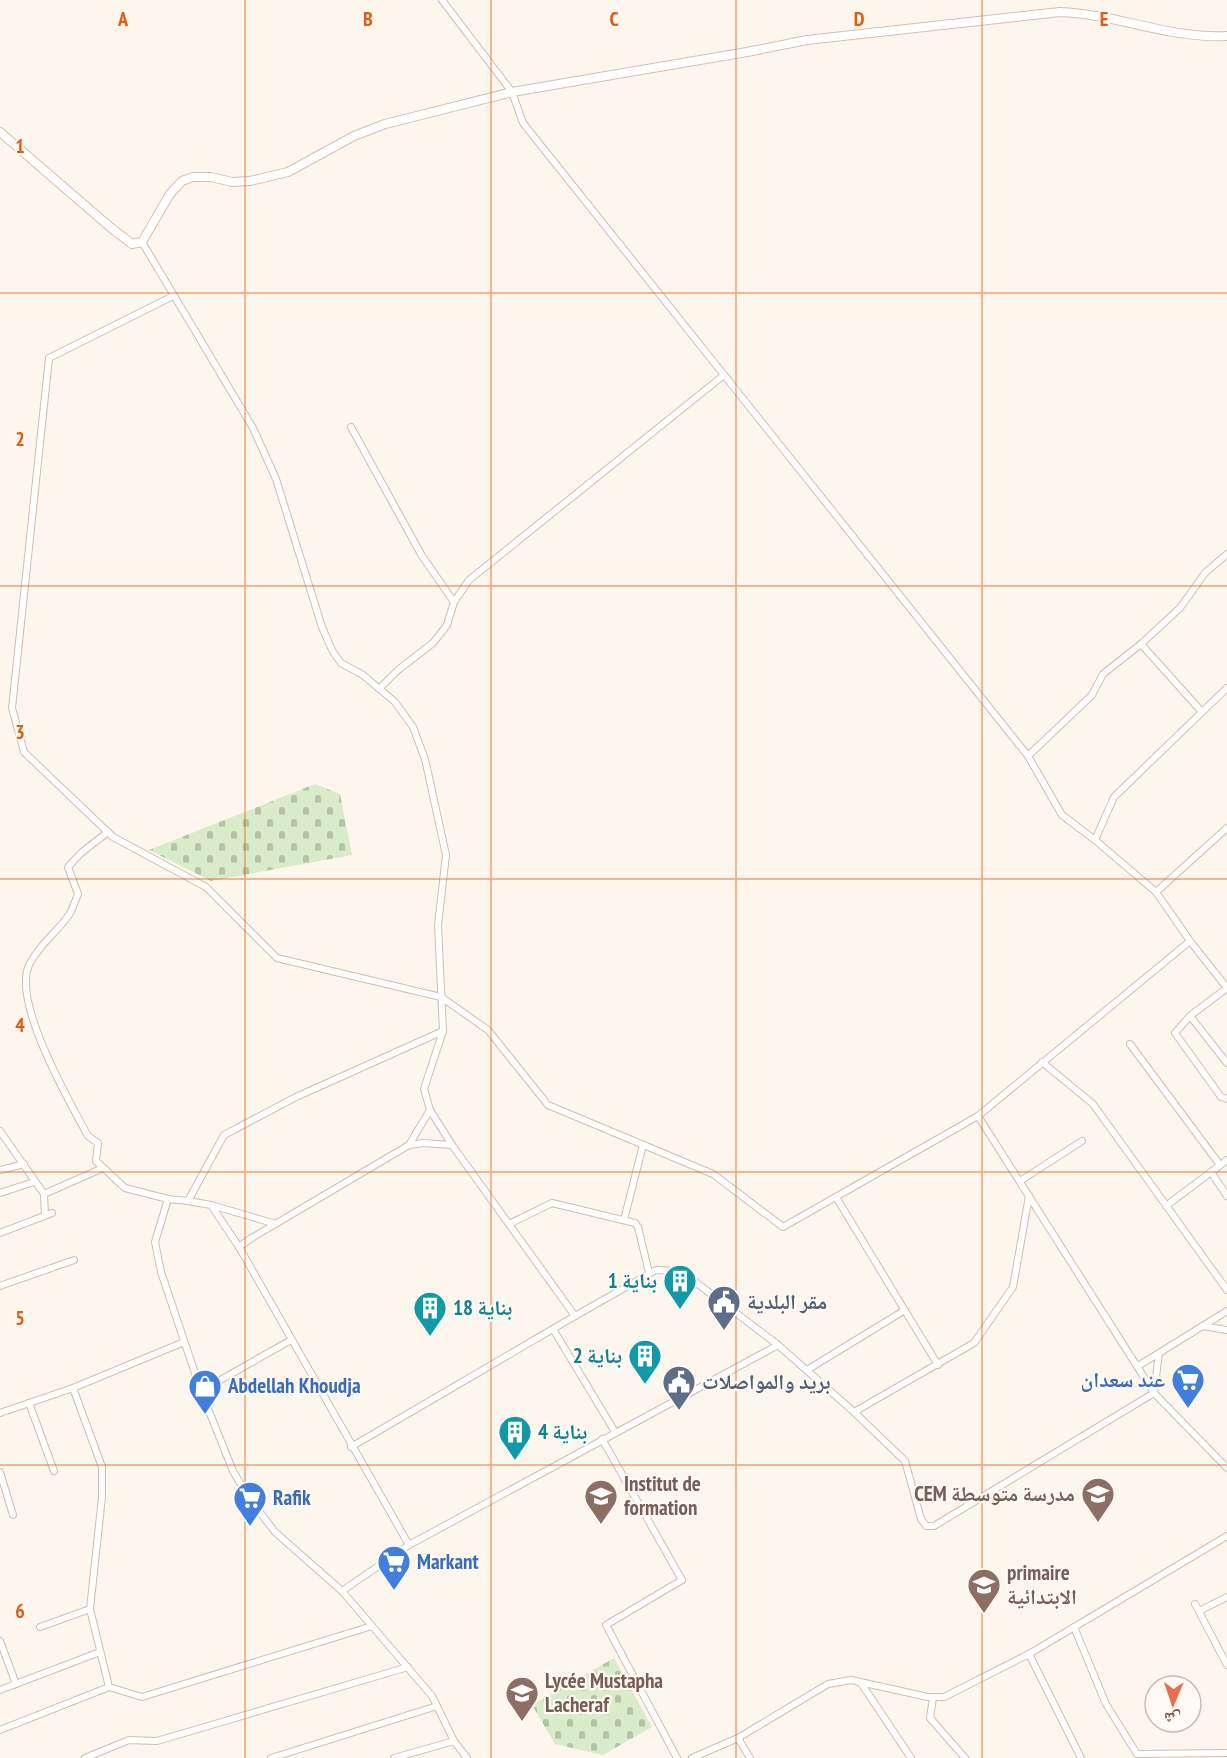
<svg xmlns="http://www.w3.org/2000/svg" width="1227" height="1758" font-family="'PT Sans Narrow','Noto Naskh Arabic',sans-serif">
  <defs>
    <pattern id="cemetery-stones" width="16" height="16" patternUnits="userSpaceOnUse" patternTransform="scale(1.5)"><rect width="16" height="16" fill="#d8ecc9"/><path d="M2 7V4a2 2 0 0 1 4 0v3zM10 15v-3a2 2 0 0 1 4 0v3z" fill="#b4c2a5"/></pattern>
  </defs>
  <rect width="100%" height="100%" fill="#fdf6ec"/>
  <!-- cemetery -->
  <g fill="url(#cemetery-stones)">
    <path d="M315,784L340,794L352,855L211,881L149,850Z"/>
    <path d="M614,1658L652,1727L603,1755L555,1744L532,1705Z"/>
  </g>
  <g fill="none" stroke-linecap="round" stroke-linejoin="round">
    <defs>
      <g id="street">
        <path d="M442,0L512,92L523,123L1028,756L1062,815L1095,840"/>
        <path d="M142,242L253,428L276,479L322,627L333,652L341,663L363,675L395,702L413,727L425,759L446,855L438,925L443,1031L424,1089L430,1110L452,1145"/>
        <path d="M173,296L49,358L12,708L24,752L113,837L206,887L277,958L441,997L488,1030L548,1105L713,1174L783,1227L978,1116L1190,941L1227,988"/>
        <path d="M351,427L422,556L454,602"/>
        <path d="M1141,644L1202,712"/>
        <path d="M379,689L398,670L433,643L447,625L454,602L469,580L724,375"/>
        <path d="M1028,756L1092,695L1103,674L1141,644L1180,608L1205,573L1227,554"/>
        <path d="M108,832L81,853L68,867L78,894C75,901 73,909 69,915C56,933 39,945 29,965C12,1002 69,1101 88,1136L98,1143L96,1161L125,1188L168,1199"/>
        <path d="M1156,892L1095,840L1114,797L1227,688"/>
        <path d="M1190,941L1156,892L1227,828"/>
        <path d="M1227,988L1190,1016L1175,1033L1221,1097L1227,1099"/>
        <path d="M1190,1016L1227,1063"/>
        <path d="M443,1031L296,1097L224,1135L188,1201L168,1199L155,1242L161,1272L201,1391L233,1471L248,1497L275,1532L342,1591L432,1696L454,1741L467,1758"/>
        <path d="M1130,1044L1220,1165"/>
        <path d="M1042,1062L1093,1104L1227,1290"/>
        <path d="M978,1116L1154,1393L1227,1468"/>
        <path d="M0,1131L44,1194L103,1168"/>
        <path d="M409,1145L430,1110"/>
        <path d="M0,1170L24,1164"/>
        <path d="M1211,1172L1227,1196"/>
        <path d="M1020,1181L1082,1141"/>
        <path d="M0,1193L34,1182"/>
        <path d="M44,1194L45,1216"/>
        <path d="M836,1197L938,1365"/>
        <path d="M188,1201L211,1205L239,1247L250,1239L409,1145L423,1143L452,1145L575,1316L656,1270L676,1271L690,1278L778,1345L854,1412L905,1461L921,1519L926,1526H934L1154,1393L1159,1353"/>
        <path d="M211,1205L276,1224"/>
        <path d="M1166,1206L1227,1160"/>
        <path d="M624,1220L643,1145"/>
        <path d="M509,1224L552,1203L635,1223L638,1227L649,1273"/>
        <path d="M0,1233L52,1213"/>
        <path d="M239,1247L409,1545"/>
        <path d="M0,1286L74,1260"/>
        <path d="M1202,1326L1227,1330"/>
        <path d="M553,1329L615,1432"/>
        <path d="M1138,1366L1227,1311"/>
        <path d="M807,1370L905,1310"/>
        <path d="M73,1388L102,1467V1497L90,1609L109,1687"/>
        <path d="M201,1391L291,1340"/>
        <path d="M29,1403L54,1471"/>
        <path d="M854,1412L974,1343L1013,1287L1029,1196"/>
        <path d="M0,1413L73,1388L184,1342"/>
        <path d="M602,1439L682,1580L606,1625L677,1758"/>
        <path d="M351,1447L575,1316"/>
        <path d="M0,1472L13,1515"/>
        <path d="M342,1591L409,1545L778,1345"/>
        <path d="M1195,1604L1227,1665"/>
        <path d="M1199,1611L1227,1597"/>
        <path d="M40,1627L90,1609"/>
        <path d="M1074,1627L1106,1704L1137,1754L1227,1753"/>
        <path d="M0,1641L16,1684"/>
        <path d="M1029,1654L1081,1758"/>
        <path d="M861,1683L911,1758"/>
        <path d="M0,1690L100,1652"/>
        <path d="M933,1698L930,1718L965,1758"/>
        <path d="M0,1730L109,1687L142,1697L372,1626"/>
        <path d="M738,1738L750,1758"/>
        <path d="M85,1758L129,1740L157,1741L408,1667"/>
        <path d="M271,1758L437,1706"/>
        <path d="M394,1758L454,1741"/>
        <path d="M692,1758L738,1738L828,1684L851,1680L928,1697H944L1029,1654L1227,1536"/>
      </g>
      <path id="secondary" d="M0,132L110,227L132,244L142,242L170,194L182,181L193,177H211L232,182L250,181L288,172L354,136L385,124L512,92L747,52L807,40L1060,12C1116,14 1170,39 1227,36"/>
    </defs>
    <!-- street casing -->
    <use href="#street" stroke="#d1beb0" stroke-width="8"/>
    <!-- secondary casing -->
    <use href="#secondary" stroke="#d6c0b0" stroke-width="10"/>
    <!-- street -->
    <use href="#street" stroke="#fff" stroke-width="6"/>
    <!-- secondary -->
    <use href="#secondary" stroke="#fff" stroke-width="8"/>
  </g>
  <!-- grid -->
  <path fill="none" stroke="#e8590c" stroke-width="1.5" stroke-opacity="0.55" d="M245,0V1758M491,0V1758M736,0V1758M982,0V1758M0,293H1227M0,586H1227M0,879H1227M0,1172H1227M0,1465H1227"/>
  <!-- icons -->
  <defs>
    <symbol id="building-pin" viewBox="-11 -11 22 30"><path d="M0 17L-7.5 6A9.5 9.5 0 1 1 7.5 6Z" fill="#0f9aa8" stroke="#fffaf3"/><path d="M-4-6H4V6H1V3H-1V6H-4ZM-2.5-4.3h1.7v1.8h-1.7ZM.8-4.3h1.7v1.8H.8ZM-2.5-1h1.7V.8h-1.7ZM.8-1h1.7V.8H.8Z" fill="#fff"/></symbol>
    <symbol id="civic-pin" viewBox="-11 -11 22 30"><path d="M0 17L-7.5 6A9.5 9.5 0 1 1 7.5 6Z" fill="#5c6f8a" stroke="#fffaf3"/><path d="M-.6-6.5H3V-4.5H.6V-3L4-1V1h2V6H-6V1h2V-1L-.6-3ZM-1.2 2.5V6h2.4V2.5Z" fill="#fff"/></symbol>
    <symbol id="supermarket-pin" viewBox="-11 -11 22 30"><path d="M0 17L-7.5 6A9.5 9.5 0 1 1 7.5 6Z" fill="#3f7fe0" stroke="#fffaf3"/><path d="M-6-5.5h2.5l.6 2H6L4.5 2H-2.5L-4.4-4H-6ZM-1.5 3.2a1.3 1.3 0 1 0 .1 0ZM3 3.2a1.3 1.3 0 1 0 .1 0Z" fill="#fff"/></symbol>
    <symbol id="shop-pin" viewBox="-11 -11 22 30"><path d="M0 17L-7.5 6A9.5 9.5 0 1 1 7.5 6Z" fill="#3f7fe0" stroke="#fffaf3"/><path d="M-5-2.5h2.3a2.7 3.5 0 0 1 5.4 0H5L5.5 6h-11ZM-1.5-2.5h3a1.5 2.3 0 0 0-3 0Z" fill="#fff"/></symbol>
    <symbol id="school-pin" viewBox="-11 -11 22 30"><path d="M0 17L-7.5 6A9.5 9.5 0 1 1 7.5 6Z" fill="#8d6e63" stroke="#fffaf3"/><path d="M0-5L7-2L0 1L-7-2ZM-4 1L0 2.5L4 1V4Q0 6-4 4Z" fill="#fff"/></symbol>
    <symbol id="university-pin" viewBox="-11 -11 22 30"><path d="M0 17L-7.5 6A9.5 9.5 0 1 1 7.5 6Z" fill="#8d6e63" stroke="#fffaf3"/><path d="M0-5L7-2L0 1L-7-2ZM-4 1L0 2.5L4 1V4Q0 6-4 4Z" fill="#fff"/></symbol>
  </defs>
  <g fill-rule="evenodd">
    <use href="#building-pin" x="661" y="1262" width="38" height="52"/>
    <use href="#civic-pin" x="705" y="1283" width="38" height="52"/>
    <use href="#building-pin" x="411" y="1289" width="38" height="52"/>
    <use href="#building-pin" x="626" y="1337" width="38" height="52"/>
    <use href="#supermarket-pin" x="1169" y="1361" width="38" height="52"/>
    <use href="#civic-pin" x="660" y="1363" width="38" height="52"/>
    <use href="#shop-pin" x="186" y="1367" width="38" height="52"/>
    <use href="#building-pin" x="496" y="1413" width="38" height="52"/>
    <use href="#school-pin" x="1079" y="1475" width="38" height="52"/>
    <use href="#university-pin" x="582" y="1477" width="38" height="52"/>
    <use href="#supermarket-pin" x="231" y="1479" width="38" height="52"/>
    <use href="#supermarket-pin" x="375" y="1543" width="38" height="52"/>
    <use href="#school-pin" x="965" y="1566" width="38" height="52"/>
    <use href="#school-pin" x="503" y="1674" width="38" height="52"/>
  </g>
  <g text-anchor="middle" stroke-width="4.5" stroke-linejoin="round" paint-order="stroke">
    <!-- culture labels -->
    <g font-size="21" font-weight="bold" fill="#0d838f" stroke="#fffaf3" text-anchor="end">
      <text x="657" y="1288">بناية 1</text>
      <text x="453" y="1315" text-anchor="start">بناية 18</text>
      <text x="622" y="1363">بناية 2</text>
      <text x="538" y="1439" text-anchor="start">بناية 4</text>
    </g>
    <!-- service labels -->
    <g font-size="21" font-weight="bold" fill="#4e5e75" stroke="#fffaf3" text-anchor="start">
      <text x="747" y="1309">مقر البلدية</text>
      <text x="702" y="1389">بريد والمواصلات</text>
    </g>
    <!-- shop labels -->
    <g font-size="21" font-weight="bold" fill="#366cbe" stroke="#fffaf3" text-anchor="start">
      <text x="1165" y="1387" text-anchor="end">عند سعدان</text>
      <text x="228" y="1393">Abdellah Khoudja</text>
      <text x="273" y="1505">Rafik</text>
      <text x="417" y="1569">Markant</text>
    </g>
    <!-- education labels -->
    <g font-size="21" font-weight="bold" fill="#785e54" stroke="#fffaf3" text-anchor="start">
      <text x="624" y="1491">Institut de<tspan x="624" dy="24">formation</tspan></text>
      <text x="1075" y="1501" text-anchor="end">CEM مدرسة متوسطة</text>
      <text x="1007" y="1580">primaire<tspan x="1007" dy="24">الابتدائية</tspan></text>
      <text x="545" y="1688">Lycée Mustapha<tspan x="545" dy="24">Lacheraf</tspan></text>
    </g>
  </g>
  <g font-size="20" text-anchor="middle" font-weight="bold" fill="#e8590c" stroke="#fffaf3" stroke-width="4.5" stroke-linejoin="round" paint-order="stroke">
    <text x="123" y="26">A</text>
    <text x="368" y="26">B</text>
    <text x="614" y="26">C</text>
    <text x="859" y="26">D</text>
    <text x="1104" y="26">E</text>
    <text x="20" y="153">1</text>
    <text x="20" y="446">2</text>
    <text x="20" y="739">3</text>
    <text x="20" y="1032">4</text>
    <text x="20" y="1325">5</text>
    <text x="20" y="1618">6</text>
  </g>
  <!-- north arrow -->
  <g transform="translate(1173 1704) rotate(182)"><circle r="28" fill="#fffaf3" stroke="#cabbb1" stroke-width="1.5"/>
  <path d="M0-4.5L10 22L0 15L-10 22Z" fill="#e76f51"/>
  <text y="-9" font-size="16" font-weight="bold" text-anchor="middle" fill="#7a5c4d">ش</text>
  </g>
</svg>
